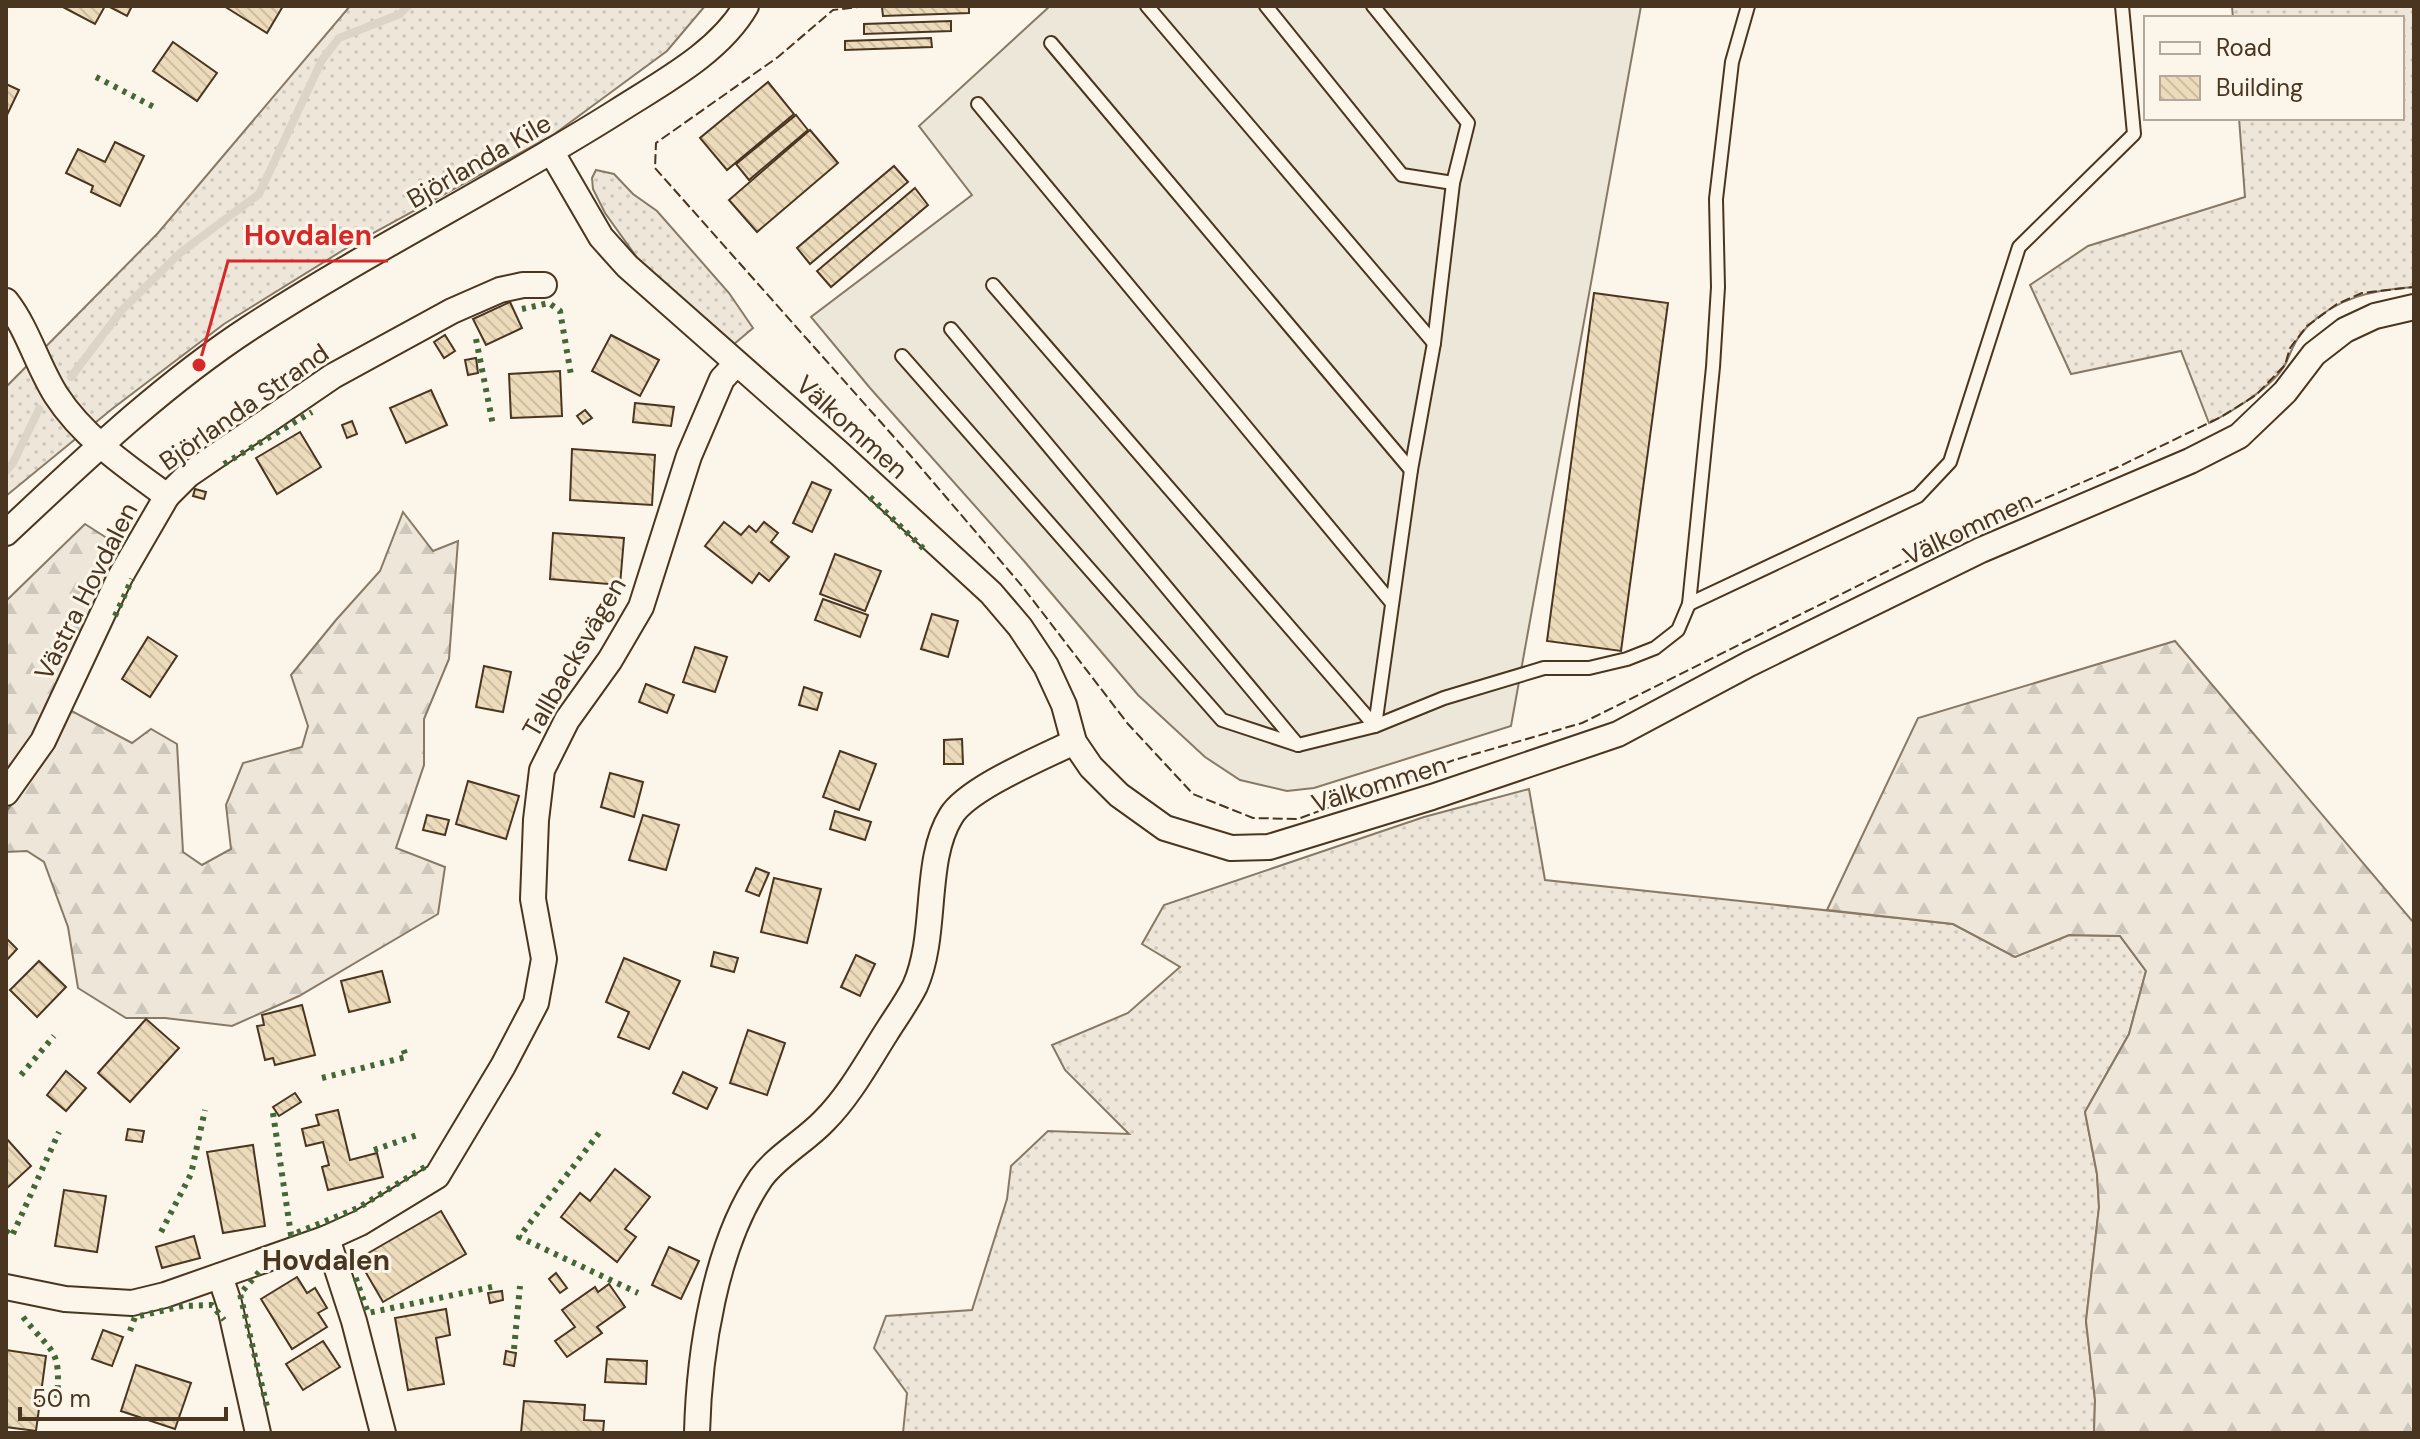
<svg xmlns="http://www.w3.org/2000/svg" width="2420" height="1439" font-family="'DM Sans',sans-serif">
  <defs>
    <pattern id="grass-dots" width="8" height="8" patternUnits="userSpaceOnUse" patternTransform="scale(2)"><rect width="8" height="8" fill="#ede6d9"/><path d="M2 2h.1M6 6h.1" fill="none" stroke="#cdc6ba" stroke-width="1.8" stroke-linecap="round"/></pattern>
    <pattern id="forest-firs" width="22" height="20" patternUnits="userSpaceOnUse" patternTransform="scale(2)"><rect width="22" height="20" fill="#ede6d9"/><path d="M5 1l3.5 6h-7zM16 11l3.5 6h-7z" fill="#cdc6ba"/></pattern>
    <pattern id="building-back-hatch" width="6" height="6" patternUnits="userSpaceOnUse" patternTransform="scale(2)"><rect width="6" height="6" fill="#ecdcbc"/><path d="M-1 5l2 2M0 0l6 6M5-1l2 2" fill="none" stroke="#ccbda1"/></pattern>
  </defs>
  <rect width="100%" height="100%" fill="#fbf6e9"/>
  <!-- grass -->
  <g fill="url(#grass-dots)" stroke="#887966" stroke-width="2">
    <path d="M350,6H705L667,51L553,135L353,244L224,324L112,409L6,496V387L158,233Z"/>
    <path d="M2232,6H2414V287C2374,290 2337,297 2307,327C2296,338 2292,349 2286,363C2274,386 2232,412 2209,423L2181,351L2071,374L2030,285L2088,246L2245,197L2239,118H2402V18H2233Z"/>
    <path d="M596,170L614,174L633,194L657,211L729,293L753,328L733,345L638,259L605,213L593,189L592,178Z"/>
    <path d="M1529,789L1545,880L1953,924L2015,957L2069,935L2120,936L2146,971L2129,1034L2085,1112L2097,1174L2099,1207L2086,1321L2095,1400L2094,1433H903L907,1393L874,1348L886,1316L972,1310L1007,1199L1011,1166L1048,1131L1129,1134L1065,1070L1052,1045L1128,1013L1180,967L1142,944L1164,905L1424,817Z"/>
  </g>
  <!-- forest -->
  <g fill="url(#forest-firs)" stroke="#887966" stroke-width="2">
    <path d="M403,512L433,551L458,541L449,659L424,719V765L396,848L445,867L438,914L299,996L232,1026L165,1018H126L78,988L68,927L44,862L27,851L6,852V812L38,768L70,710L132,743L151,729L177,744L183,852L202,865L231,849L226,805L243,763L302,747L308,726L291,675L336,620L380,571Z"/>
    <path d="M85,524L124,549L45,722L6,779V601Z"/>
    <path d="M2175,641L2414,923V1433H2094L2095,1400L2086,1321L2099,1207L2097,1174L2085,1112L2129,1034L2146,971L2120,936L2069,935L2015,957L1953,924L1827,910L1918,718Z"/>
  </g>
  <!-- parking -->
  <path fill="#ede7d9" stroke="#887966" stroke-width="2" d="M1050,6H1641L1511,726L1314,788L1287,791L1240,780L1205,757L1138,695L1024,561L870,388L811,317L972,195L919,126Z"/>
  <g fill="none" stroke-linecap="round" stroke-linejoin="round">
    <!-- stream -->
    <g stroke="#dcd4c6" stroke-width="8">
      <path d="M71,377L121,311L180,253L259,194L322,60L339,38L400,14L408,6"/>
      <path d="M6,471L13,463L39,409"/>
    </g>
  </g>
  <!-- building -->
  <g fill="url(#building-back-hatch)" stroke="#4a3520" stroke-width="2">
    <path d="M61,6H105L95,24Z"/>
    <path d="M108,6H132L127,16Z"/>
    <path d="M224,6H283L267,33Z"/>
    <path d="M969,6V13L883,16L882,7Z"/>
    <path d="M951,21V31L864,34V24Z"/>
    <path d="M931,38L932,47L845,50V41Z"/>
    <path d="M173,42L217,73L197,101L153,71Z"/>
    <path d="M768,82L794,114L727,170L700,138Z"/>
    <path d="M6,84L19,90L6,117Z"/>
    <path d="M796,115L808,130L749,180L736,164Z"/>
    <path d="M810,130L838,163L757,232L729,200Z"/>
    <path d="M115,142L144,156L120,206L91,192L93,186L66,173L78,149L105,162Z"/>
    <path d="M894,166L908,182L810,264L797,248Z"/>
    <path d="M915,188L928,205L831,287L817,271Z"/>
    <path d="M1594,293L1668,303L1621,651L1547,641Z"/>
    <path d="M510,302L522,328L486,345L473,319Z"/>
    <path d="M445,335L455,351L444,358L434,342Z"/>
    <path d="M611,335L659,360L640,396L592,371Z"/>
    <path d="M476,358L478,373L468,375L465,360Z"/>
    <path d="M560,371L562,416L511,418L509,374Z"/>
    <path d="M431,390L447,425L406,443L390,408Z"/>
    <path d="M635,403L674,407L671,426L633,422Z"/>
    <path d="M585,410L592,418L583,424L577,416Z"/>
    <path d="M352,421L357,434L347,438L342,425Z"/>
    <path d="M300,432L321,467L277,494L256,458Z"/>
    <path d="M572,449L655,455L652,505L570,500Z"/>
    <path d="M812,482L831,490L812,532L793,523Z"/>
    <path d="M195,489L206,492L204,499L193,496Z"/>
    <path d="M724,522L741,535L749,526L756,532L764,522L778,533L771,542L789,557L769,581L759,573L752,583L705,546Z"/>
    <path d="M553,533L624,538L620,585L550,579Z"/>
    <path d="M835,554L881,571L865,611L820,594Z"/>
    <path d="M823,599L868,615L860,637L815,620Z"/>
    <path d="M932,614L958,621L948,657L921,649Z"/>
    <path d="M148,637L177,656L150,697L122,679Z"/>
    <path d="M695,647L727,657L715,692L683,682Z"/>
    <path d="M484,666L511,672L503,712L476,707Z"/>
    <path d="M646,684L674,695L667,713L639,702Z"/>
    <path d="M804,687L822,693L817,710L799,705Z"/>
    <path d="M962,739L963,764H944V740Z"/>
    <path d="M840,751L876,764L859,810L823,797Z"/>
    <path d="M610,773L643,782L634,817L601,807Z"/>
    <path d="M468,781L519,796L506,839L456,824Z"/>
    <path d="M835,811L871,822L865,840L830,829Z"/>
    <path d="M427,815L449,820L445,835L423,830Z"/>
    <path d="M643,815L679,825L666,870L629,860Z"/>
    <path d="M756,868L769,873L759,896L746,891Z"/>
    <path d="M774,878L821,889L807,943L761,932Z"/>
    <path d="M7,939L17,949L6,961V940Z"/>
    <path d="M714,952L738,958L734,972L711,966Z"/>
    <path d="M856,955L875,964L860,996L841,987Z"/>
    <path d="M624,958L680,981L649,1049L618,1037L629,1012L606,1002Z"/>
    <path d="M39,961L66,987L37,1017L10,990Z"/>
    <path d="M382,971L390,1002L349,1012L341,981Z"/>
    <path d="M302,1005L315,1055L275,1065L273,1058L265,1060L257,1026L264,1025L262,1015Z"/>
    <path d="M146,1019L179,1048L130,1102L98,1073Z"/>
    <path d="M748,1030L785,1043L767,1095L730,1083Z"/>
    <path d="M66,1071L86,1088L66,1111L47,1095Z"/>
    <path d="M683,1072L717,1088L707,1109L673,1093Z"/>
    <path d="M295,1093L301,1102L279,1116L273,1107Z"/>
    <path d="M338,1110L350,1160L377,1153L383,1177L328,1190L322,1167L329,1165L323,1142L306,1146L302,1129L319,1125L316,1115Z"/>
    <path d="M128,1129L144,1131L142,1142L126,1140Z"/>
    <path d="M6,1138L31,1166L6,1189Z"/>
    <path d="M253,1145L265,1226L223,1233L207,1152Z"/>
    <path d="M615,1169L650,1197L625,1229L636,1237L617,1262L561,1217L580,1193L590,1201Z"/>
    <path d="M64,1190L106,1196L97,1252L55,1246Z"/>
    <path d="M441,1211L466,1254L383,1302L358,1259Z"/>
    <path d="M194,1236L200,1258L162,1268L156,1247Z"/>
    <path d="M669,1247L699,1261L681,1299L652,1285Z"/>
    <path d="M556,1273L567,1288L560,1293L549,1279Z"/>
    <path d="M297,1277L307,1293L315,1288L327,1308L318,1313L327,1327L292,1349L261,1299Z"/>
    <path d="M609,1284L625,1307L597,1327L602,1333L567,1357L555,1341L575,1327L562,1310L595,1287L598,1292Z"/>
    <path d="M502,1291L503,1300L490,1303L488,1293Z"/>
    <path d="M446,1309L450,1335L436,1338L444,1384L408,1390L395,1318Z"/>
    <path d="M103,1330L123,1337L112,1366L92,1359Z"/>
    <path d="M323,1341L340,1367L303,1390L286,1364Z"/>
    <path d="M6,1350L46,1356L36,1431L6,1427Z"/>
    <path d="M506,1351L516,1353L514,1366L504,1364Z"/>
    <path d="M607,1359L647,1361L646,1384L605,1382Z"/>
    <path d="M136,1365L191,1383L175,1429L121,1411Z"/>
    <path d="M524,1401L585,1405L584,1420L604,1421L603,1433H521Z"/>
  </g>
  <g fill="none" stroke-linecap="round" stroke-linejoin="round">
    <defs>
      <g id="service">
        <path d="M1147,6L1434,343"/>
        <path d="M1266,6L1402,175L1453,183"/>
        <path d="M1748,6L1732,62L1716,199L1718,287L1713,367L1689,604L1918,496L1950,462L2019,247L2134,134L2122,6"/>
        <path d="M1051,43L1411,470"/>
        <path d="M978,104L1391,602"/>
        <path d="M993,285L1375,726L1444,698L1544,668H1589L1627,659L1655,648L1678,630L1689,604"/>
        <path d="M951,329L1298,745L1375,726L1411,470L1434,343L1453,183L1468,123L1373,6"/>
        <path d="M902,356L1222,720L1298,745"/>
      </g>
      <g id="minor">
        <path d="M551,151L601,237L627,266L840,454L991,593L1020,627L1046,666L1064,705L1074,742L1091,767L1119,795L1165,828L1231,848L1269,847L1432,797L1618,734L1749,664L1981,550L2190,461L2239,436L2285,392L2314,354L2345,330L2375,316L2414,307"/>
        <path d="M6,301C28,329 37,365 56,395C83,437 127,467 167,496L188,475L333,376L452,311L500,290L523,285H544"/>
        <path d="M6,533C84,460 162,385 251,327C370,250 497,187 616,112C661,83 719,53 746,6"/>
        <path d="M6,793L43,741L120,577L167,496"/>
        <path d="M327,1238L354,1321L383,1433"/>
        <path d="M220,1276L229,1303L258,1433"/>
        <path d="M6,1287L65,1299L132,1303L165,1295L327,1238L360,1223L437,1176L503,1066L536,1003L544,959L533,899L536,820L542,770L567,720L610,660L641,607L689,456L722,379L736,364"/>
        <path d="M697,1433C699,1353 715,1245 761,1178C777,1156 805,1141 824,1121C849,1096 867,1063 886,1033C896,1017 907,1002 915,986C938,935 923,861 951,816C968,788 1044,757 1074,742"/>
      </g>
    </defs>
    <!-- service casing -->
    <use href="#service" stroke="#4a3520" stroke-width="16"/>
    <!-- minor casing -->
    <use href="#minor" stroke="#4a3520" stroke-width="28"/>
    <!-- service -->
    <use href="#service" stroke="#fbf6e9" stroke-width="12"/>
    <!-- minor -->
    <use href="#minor" stroke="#fbf6e9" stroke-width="24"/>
    <!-- hedge -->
    <g stroke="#436837" stroke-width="6" stroke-dasharray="4 6" stroke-linecap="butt">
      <path d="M96,77L154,107"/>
      <path d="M522,309L549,303L560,311L571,375"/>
      <path d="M476,339L493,425"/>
      <path d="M224,464L312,412"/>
      <path d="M870,497L926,551"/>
      <path d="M115,616L132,579"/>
      <path d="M21,1075L54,1036"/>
      <path d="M322,1078L406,1057L402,1045"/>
      <path d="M273,1113L291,1235L358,1208L428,1165"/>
      <path d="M599,1133L519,1237L638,1293"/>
      <path d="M374,1150L420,1134"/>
      <path d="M6,1231L12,1236L59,1132"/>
      <path d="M161,1232L191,1174L205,1110"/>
      <path d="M349,1259L368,1313L496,1286"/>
      <path d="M259,1272L240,1294L268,1411"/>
      <path d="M23,1317C53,1355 61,1347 57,1398"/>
      <path d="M130,1331L135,1317L183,1306L212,1305L224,1320"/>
      <path d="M514,1349L520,1286"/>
    </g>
    <!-- fence -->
    <path stroke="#4a3520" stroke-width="2" stroke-dasharray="10 4" stroke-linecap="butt" d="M866,6L833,10L778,57L656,143L655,168L910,455L1022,586L1128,724L1193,794L1253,818L1298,819L1454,760L1582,723L1960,535L2118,467L2221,417L2256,395L2285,365L2290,348L2307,326L2337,304L2362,293L2414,287"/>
  </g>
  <g text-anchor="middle" stroke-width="6" stroke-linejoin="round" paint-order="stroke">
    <!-- street labels -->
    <g font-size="26" fill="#4a3520" stroke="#fbf6e9">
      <text transform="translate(479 161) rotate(-30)" y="9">Björlanda Kile</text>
      <text transform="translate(244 407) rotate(-35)" y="9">Björlanda Strand</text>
      <text transform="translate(852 427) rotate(42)" y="9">Välkommen</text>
      <text transform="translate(1968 528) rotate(-25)" y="9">Välkommen</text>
      <text transform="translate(86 591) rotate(-63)" y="9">Västra Hovdalen</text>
      <text transform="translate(574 657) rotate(-60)" y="9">Tallbacksvägen</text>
      <text transform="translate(1379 784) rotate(-17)" y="9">Välkommen</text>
    </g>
    <!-- neighbourhood labels -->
    <g font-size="28" font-weight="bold" fill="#4a3520" stroke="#fbf6e9">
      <text x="326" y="1270">Hovdalen</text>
    </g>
  </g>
  <!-- callouts -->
  <path fill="none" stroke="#d62828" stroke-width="3" d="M199 365L228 261H388"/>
  <circle fill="#d62828" stroke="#fbf6e9" stroke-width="3" cx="199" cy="365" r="8"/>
  <g font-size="28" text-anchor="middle" font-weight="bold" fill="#d62828" stroke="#fbf6e9" stroke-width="6" stroke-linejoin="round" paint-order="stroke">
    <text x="308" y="245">Hovdalen</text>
  </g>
  <!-- border -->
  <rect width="2420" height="1439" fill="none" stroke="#4a3520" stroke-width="16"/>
  <!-- legend -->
  <rect x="2144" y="16" width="260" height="104" fill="#fbf6e9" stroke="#b4a999" stroke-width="2"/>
  <rect x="2160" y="42" width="40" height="12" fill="#fbf6e9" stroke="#b4a999" stroke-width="2"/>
  <text x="2216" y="56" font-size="24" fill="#4a3520">Road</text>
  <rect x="2160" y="76" width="40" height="24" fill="url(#building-back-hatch)" stroke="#b4a999" stroke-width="2"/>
  <text x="2216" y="96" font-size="24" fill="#4a3520">Building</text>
  <!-- scale -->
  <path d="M20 1407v12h206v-12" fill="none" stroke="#4a3520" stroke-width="4"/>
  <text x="32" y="1407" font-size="24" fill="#4a3520" stroke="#fbf6e9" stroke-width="6" paint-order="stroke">50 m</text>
</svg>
